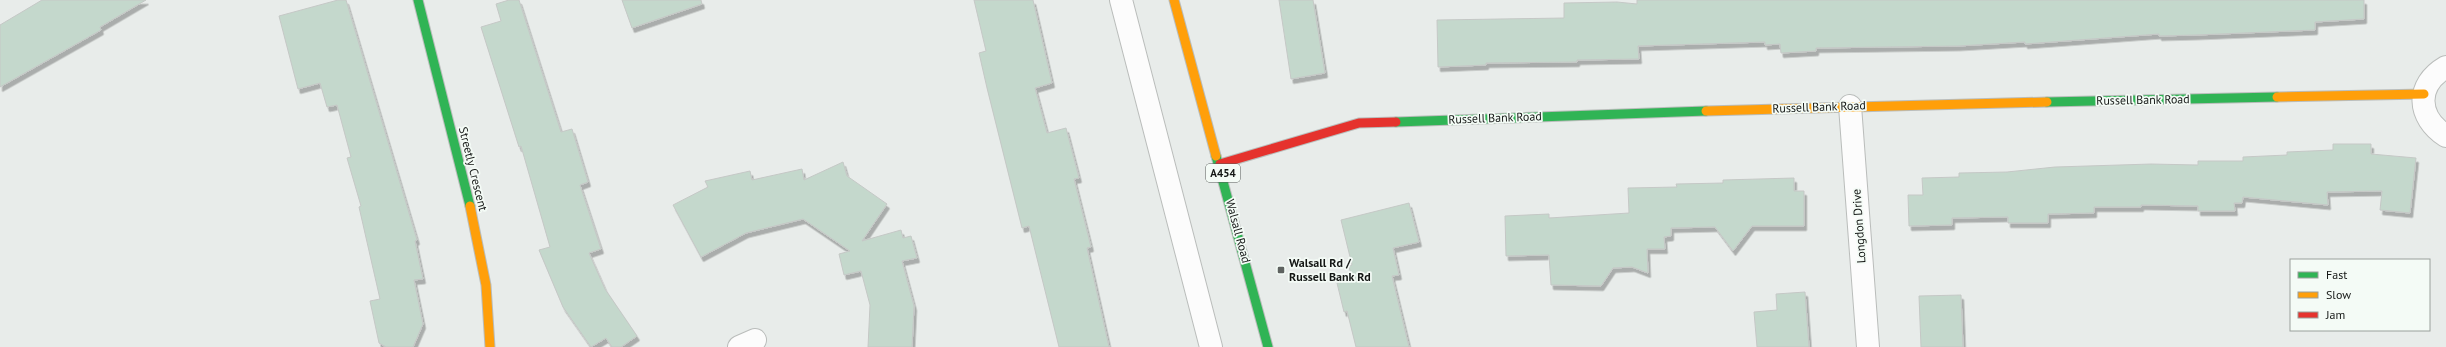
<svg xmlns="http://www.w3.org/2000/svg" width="2446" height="347" font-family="'PT Sans',sans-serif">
  <defs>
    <filter id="shadow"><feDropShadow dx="2.5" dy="4.5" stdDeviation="0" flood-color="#0004"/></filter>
  </defs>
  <rect width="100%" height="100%" fill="#e8ecea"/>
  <!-- building -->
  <g fill="#c4d8cc" stroke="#c5c8c6" filter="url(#shadow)">
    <path d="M42,0H146L100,27L101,30L0,87V25Z"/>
    <path d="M338,0H346L417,240L415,241L423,279L414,280L423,324L413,347H386L379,343L370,301L380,299L359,207L361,206L347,158L351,157L337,105L327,107L320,83L298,89L279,16Z"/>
    <path d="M509,0H519L561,132L572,129L588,182L580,185L601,249L589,253L605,289L637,336L621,347H612L606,338L591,347L563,307L539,250L550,247L521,146L519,147L481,27L501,21L496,4Z"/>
    <path d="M622,0H701L702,4L632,28Z"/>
    <path d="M974,0H1033L1052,83L1035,88L1047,133L1066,128L1079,178L1074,179L1091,247L1087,248L1109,347H1059L1029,226L1022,228L987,88L979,53L986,51Z"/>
    <path d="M1279,0H1313L1325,73L1291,79Z"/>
    <path d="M1637,0H2364V19L2315,22V30L2196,35L2159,36V34L2025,44V42L1958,46L1816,48V51L1781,53L1780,44L1765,45V42L1638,46L1639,59L1577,60V62L1486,63V65L1438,67L1437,20L1564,18V3L1617,2L1637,4Z"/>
    <path d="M2333,144H2371V154L2416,158L2410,213L2380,210L2382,191L2327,192L2328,205L2243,197L2242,203H2234L2235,211H2198V206L2141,205V207H2094V213L2048,214V223H2008V217L1952,218V225L1909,226L1908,195H1923L1922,178L1959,177V173L2007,172L2055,167L2151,164L2198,165V161H2243V157L2287,155V152L2333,150Z"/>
    <path d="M843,162L847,176L887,204L862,241L901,230L903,238L911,236L917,258L902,261L914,306L912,347H868L870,305L861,271L844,275L839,254L850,251L803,219L746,233L701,257L673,205L708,187L705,181L750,171L752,180L802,169L804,180Z"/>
    <path d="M1794,178V191H1804V226H1752L1733,251L1715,227L1671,228V236L1664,237L1665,249H1647L1648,273L1632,267L1613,268L1601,286L1551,285L1549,255L1506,256L1505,216L1549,214V218L1629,213L1628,188L1677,187L1676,184L1723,183V180Z"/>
    <path d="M1409,203L1419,242L1393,248L1399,275L1392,276L1409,347H1356L1347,311L1344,312L1337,283L1352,280L1349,266L1352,265L1341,220Z"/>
    <path d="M1805,292L1809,347H1757L1754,312L1777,310L1776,294Z"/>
    <path d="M1961,295L1963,347H1921L1919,296Z"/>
  </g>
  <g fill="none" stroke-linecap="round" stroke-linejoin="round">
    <defs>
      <g id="street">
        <path d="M1121,0L1211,347"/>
        <path d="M2446,67C2415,85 2417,117 2446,136"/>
        <path d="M1850,106L1868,347"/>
        <path d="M739,347L755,340"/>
      </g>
      <g id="fast">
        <path d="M418,0L470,206"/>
        <path d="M2047,102L2277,97"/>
        <path d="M1396,122L1706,111"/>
        <path d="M1216,156L1268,347"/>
      </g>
      <g id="slow">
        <path d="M1174,0L1216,156"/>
        <path d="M2277,97L2424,94"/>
        <path d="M1706,111L2047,102"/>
        <path d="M470,206L486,285L490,347"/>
      </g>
      <path id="jam" d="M1220,164L1359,123L1396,122"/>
    </defs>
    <!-- street casing -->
    <use href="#street" stroke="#babdbb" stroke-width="24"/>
    <!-- fast casing -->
    <use href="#fast" stroke="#babdbb" stroke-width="11"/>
    <!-- slow casing -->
    <use href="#slow" stroke="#babdbb" stroke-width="11"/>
    <!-- jam casing -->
    <use href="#jam" stroke="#babdbb" stroke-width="11"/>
    <!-- street -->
    <use href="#street" stroke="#fcfcfc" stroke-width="22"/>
    <!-- fast -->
    <use href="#fast" stroke="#30b455" stroke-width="9"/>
    <!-- slow -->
    <use href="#slow" stroke="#ff9f0a" stroke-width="9"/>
    <!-- jam -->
    <use href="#jam" stroke="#e5322d" stroke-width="9"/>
  </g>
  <!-- markers -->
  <rect fill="#5e6260" stroke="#f4fbf6" stroke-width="1.5" x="1277" y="266" width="8" height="8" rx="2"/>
  <g text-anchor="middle" stroke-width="3.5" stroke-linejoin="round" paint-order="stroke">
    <!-- shield labels -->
    <rect fill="#f4fbf6" stroke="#575b58" stroke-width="1" x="1206" y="164" width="34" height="18" rx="3"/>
    <g font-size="11" font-weight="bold" fill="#141715">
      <text x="1223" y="177">A454</text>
    </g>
    <!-- street labels -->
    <g font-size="12" fill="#141715" stroke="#f4fbf6">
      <text transform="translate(2143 100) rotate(-1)" y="4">Russell Bank Road</text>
      <text transform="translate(1819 107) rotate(-2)" y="4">Russell Bank Road</text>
      <text transform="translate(1495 118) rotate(-2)" y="4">Russell Bank Road</text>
      <text transform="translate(473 169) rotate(76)" y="4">Streetly Crescent</text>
      <text transform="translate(1859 226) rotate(-94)" y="4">Longdon Drive</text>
      <text transform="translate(1238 231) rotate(75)" y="4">Walsall Road</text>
    </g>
    <!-- poi labels -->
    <g font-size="12" font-weight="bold" fill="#141715" stroke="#f4fbf6" text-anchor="start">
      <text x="1289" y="267">Walsall Rd /<tspan x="1289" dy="14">Russell Bank Rd</tspan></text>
    </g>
  </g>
  <!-- legend -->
  <rect x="2290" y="259" width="140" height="72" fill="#f4fbf6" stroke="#9aa09c"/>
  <rect x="2298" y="272" width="20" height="6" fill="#30b455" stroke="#9aa09c"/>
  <text x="2326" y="279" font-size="12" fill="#141715">Fast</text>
  <rect x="2298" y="292" width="20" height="6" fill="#ff9f0a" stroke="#9aa09c"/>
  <text x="2326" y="299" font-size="12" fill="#141715">Slow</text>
  <rect x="2298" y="312" width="20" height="6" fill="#e5322d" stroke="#9aa09c"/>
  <text x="2326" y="319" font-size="12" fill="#141715">Jam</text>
</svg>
